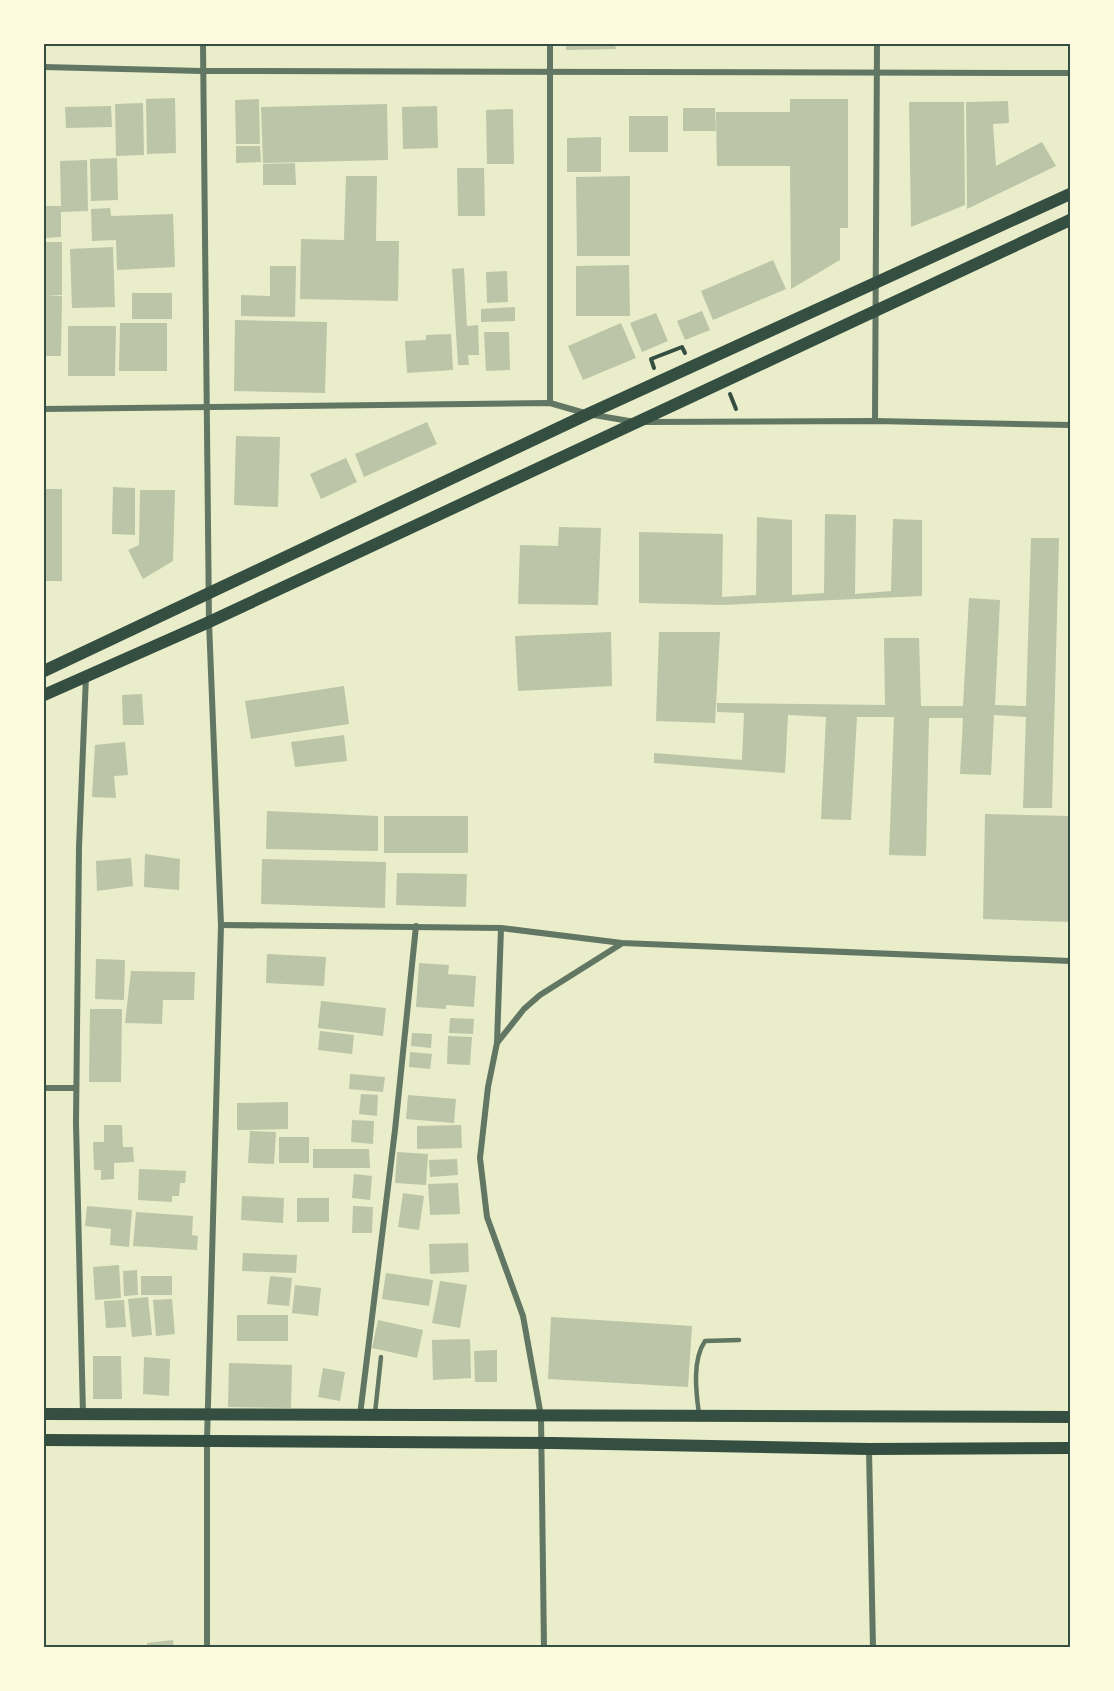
<svg xmlns="http://www.w3.org/2000/svg" width="1114" height="1691" font-family="Mulish,sans-serif">
  <rect width="100%" height="100%" fill="#e9edc9"/>
  <!-- building -->
  <g fill="#bcc5a7">
    <path d="M566,44H615L616,49L566,50Z"/>
    <path d="M175,98L176,153L147,154L146,99Z"/>
    <path d="M259,99L260,144H236L235,100Z"/>
    <path d="M790,99H848V228H840V260L791,289L790,166H717L716,112H790Z"/>
    <path d="M1008,101L1009,123L993,124L996,166L1042,142L1056,166L967,209L966,102Z"/>
    <path d="M909,102H964L965,205L911,227Z"/>
    <path d="M143,103L144,155L116,156L115,104Z"/>
    <path d="M387,104L388,160L263,163L261,107Z"/>
    <path d="M111,106L112,127L66,128L65,107Z"/>
    <path d="M437,106L438,148L403,149L402,107Z"/>
    <path d="M683,108H715L716,131H683Z"/>
    <path d="M513,109L514,164H487L486,110Z"/>
    <rect x="629" y="116" width="39" height="36"/>
    <path d="M601,137V172H567V138Z"/>
    <path d="M236,146H260L261,162L236,163Z"/>
    <path d="M117,158L118,200L91,201L90,159Z"/>
    <path d="M87,160L88,211L61,212V237L44,238V206H61L60,161Z"/>
    <path d="M295,163L296,185H263V164Z"/>
    <path d="M457,168H484L485,216H458Z"/>
    <path d="M346,176H377L376,241H399L398,301L300,299L301,239L344,240Z"/>
    <path d="M630,176V256H577L576,177Z"/>
    <path d="M110,208L111,216L173,214L175,267L117,270L116,240L92,241L91,209Z"/>
    <path d="M44,242H62V295L46,296H62L61,356H44Z"/>
    <path d="M113,247L115,307L72,308L70,249Z"/>
    <path d="M773,260L786,289L713,320L701,291Z"/>
    <path d="M629,265L630,316H576V266Z"/>
    <path d="M270,266H296L295,317L241,316V295L270,296Z"/>
    <path d="M464,268L467,326L478,325L479,355H468L469,365H458L452,269Z"/>
    <path d="M507,271L508,302L487,303L486,272Z"/>
    <rect x="132" y="293" width="40" height="26"/>
    <path d="M515,307V321L481,322V309Z"/>
    <path d="M702,311L710,330L685,340L677,321Z"/>
    <path d="M656,313L668,341L642,352L630,323Z"/>
    <path d="M235,320L327,322L325,393L234,391Z"/>
    <path d="M120,323H167V371H119Z"/>
    <path d="M621,323L636,358L583,380L568,346Z"/>
    <path d="M68,326H116L115,376H68Z"/>
    <path d="M484,332H509L510,370L486,371Z"/>
    <path d="M451,334L453,370L407,373L405,341L426,340V335Z"/>
    <path d="M427,422L437,444L364,477L355,454Z"/>
    <path d="M236,436L280,437L278,507L234,505Z"/>
    <path d="M346,458L357,482L321,499L310,474Z"/>
    <path d="M113,487L135,488V535L112,534Z"/>
    <rect x="44" y="489" width="18" height="92"/>
    <path d="M140,490H175L173,561L143,579L128,550L139,545Z"/>
    <path d="M825,514L856,515L855,594L891,591L893,519L922,520V596L722,605L639,603V532L723,534L722,597L756,595L757,517L792,520V595L824,593Z"/>
    <path d="M559,527L601,528L598,605L518,604L520,545L558,546Z"/>
    <path d="M1031,538H1059L1052,808H1023L1026,717L994,715L991,775L960,774L963,718H929L926,856L889,855L894,717H857L851,820L821,819L826,717L788,715L785,773L654,763V753L742,760L744,713L717,712V703L885,705L884,638H919L921,706H963L969,598L1000,600L995,705L1026,706Z"/>
    <path d="M611,632L612,686L518,691L515,636Z"/>
    <path d="M659,632H720L715,723L656,721Z"/>
    <path d="M344,686L349,724L251,739L245,701Z"/>
    <path d="M142,694L144,725H123L122,695Z"/>
    <path d="M344,735L347,761L295,767L291,742Z"/>
    <path d="M125,742L128,775L114,776L116,798L92,797L95,745Z"/>
    <path d="M267,811L378,816V851L266,849Z"/>
    <path d="M985,814L1070,816V922L983,919Z"/>
    <rect x="384" y="816" width="84" height="37"/>
    <path d="M145,854L180,859L179,890L144,887Z"/>
    <path d="M131,858L133,886L97,891L96,861Z"/>
    <path d="M262,859L386,862L385,908L261,904Z"/>
    <path d="M397,873L467,874L466,907L396,905Z"/>
    <path d="M267,954L326,957L324,986L266,983Z"/>
    <path d="M96,959L125,960L124,1000L95,999Z"/>
    <path d="M419,963L449,965L448,974L476,976L474,1007L446,1005V1009L416,1007Z"/>
    <path d="M131,971L195,972L194,1000H163L162,1024L125,1023Z"/>
    <path d="M321,1001L386,1008L383,1036L318,1028Z"/>
    <path d="M90,1009H122L121,1082H89Z"/>
    <path d="M450,1018L474,1019L473,1034L449,1033Z"/>
    <path d="M320,1031L354,1035L352,1054L318,1050Z"/>
    <path d="M412,1033L432,1034L431,1048L411,1046Z"/>
    <path d="M448,1036L472,1037L470,1065L447,1064Z"/>
    <path d="M410,1052L432,1054L430,1069L409,1067Z"/>
    <path d="M350,1074L385,1077L383,1092L349,1089Z"/>
    <path d="M361,1094L378,1095L377,1116L359,1114Z"/>
    <path d="M408,1095L456,1099L454,1123L406,1119Z"/>
    <path d="M288,1102V1129L237,1130V1103Z"/>
    <path d="M352,1120L374,1121L373,1144L351,1142Z"/>
    <path d="M104,1125H122L123,1147H133L134,1162L114,1163V1179L101,1180V1170H94L93,1142H104Z"/>
    <path d="M461,1125L462,1148L417,1149V1126Z"/>
    <path d="M250,1131L276,1132L274,1164L248,1163Z"/>
    <rect x="279" y="1137" width="30" height="26"/>
    <path d="M313,1149H369L370,1168H313Z"/>
    <path d="M397,1152L428,1154L426,1185L395,1183Z"/>
    <path d="M457,1159L458,1175L430,1177L429,1160Z"/>
    <path d="M139,1169L186,1171L185,1183H180L179,1196H172V1202L138,1200Z"/>
    <path d="M354,1174L372,1176L370,1200L352,1198Z"/>
    <path d="M458,1183L460,1214L430,1215L428,1184Z"/>
    <path d="M403,1193L424,1196L419,1230L398,1227Z"/>
    <path d="M242,1196L284,1198L283,1223L241,1220Z"/>
    <rect x="297" y="1198" width="32" height="24"/>
    <path d="M87,1206L132,1210L129,1247L110,1245L111,1229L85,1226Z"/>
    <path d="M353,1206L373,1207L372,1233H352Z"/>
    <path d="M136,1212L193,1216L192,1235L198,1236L197,1250L133,1246Z"/>
    <path d="M468,1243L469,1272L430,1274L429,1244Z"/>
    <path d="M243,1253L297,1255L296,1273L242,1271Z"/>
    <path d="M119,1265L121,1298L95,1300L93,1267Z"/>
    <path d="M137,1270L138,1295L124,1296L123,1271Z"/>
    <path d="M386,1273L433,1280L429,1306L382,1299Z"/>
    <rect x="141" y="1276" width="31" height="19"/>
    <path d="M270,1276L292,1278L289,1306L267,1304Z"/>
    <path d="M440,1281L467,1285L460,1328L432,1323Z"/>
    <path d="M295,1285L321,1288L318,1316L292,1313Z"/>
    <path d="M148,1297L152,1335L132,1337L128,1299Z"/>
    <path d="M172,1299L175,1334L156,1336L153,1300Z"/>
    <path d="M124,1300L126,1327L106,1328L104,1301Z"/>
    <rect x="237" y="1315" width="51" height="26"/>
    <path d="M551,1317L692,1326L688,1387L548,1379Z"/>
    <path d="M378,1320L423,1330L417,1358L372,1348Z"/>
    <path d="M470,1339L471,1378L433,1380L432,1340Z"/>
    <path d="M497,1350V1382H475L474,1351Z"/>
    <path d="M93,1356H121L122,1399H93Z"/>
    <path d="M144,1357L170,1359L169,1396L143,1394Z"/>
    <path d="M229,1363L292,1365L291,1408L228,1407Z"/>
    <path d="M323,1368L345,1372L340,1401L318,1397Z"/>
    <path d="M173,1640L174,1648H147V1643Z"/>
  </g>
  <g fill="none" stroke-linecap="round" stroke-linejoin="round">
    <!-- path -->
    <g stroke="#344e41" stroke-width="4">
      <path d="M654,368L651,359L682,347L685,353"/>
      <path d="M730,394L736,409"/>
    </g>
    <!-- service -->
    <g stroke="#617663" stroke-width="4.5">
      <path d="M375,1413L381,1357"/>
      <path d="M699,1414C696,1392 692,1360 705,1341L739,1340"/>
    </g>
    <!-- minor -->
    <g stroke="#617663" stroke-width="6">
      <path d="M203,44L209,622L221,925L207,1441V1648"/>
      <path d="M44,67L202,71L1070,73"/>
      <path d="M550,403V44"/>
      <path d="M44,409L550,403L588,414L635,422"/>
      <path d="M875,421L877,44"/>
      <path d="M645,422L875,421L1070,425"/>
      <path d="M221,925L501,928L622,943L1070,961"/>
      <path d="M501,928L497,1043L488,1087L480,1158L487,1217L523,1316L541,1416L544,1648"/>
      <path d="M497,1043L524,1009L540,995L621,944"/>
      <path d="M44,1088H76"/>
      <path d="M83,1414L76,1123L79,847L86,676"/>
      <path d="M360,1415L395,1130L416,926"/>
      <path d="M869,1449L873,1648"/>
    </g>
    <!-- secondary -->
    <g stroke="#344e41" stroke-width="12">
      <path d="M44,671L588,414L1070,194"/>
      <path d="M44,695L209,622L1070,220"/>
      <path d="M44,1414L1070,1417"/>
      <path d="M44,1440L553,1443L869,1449L1070,1448"/>
    </g>
  </g>
  <!-- border -->
  <rect width="1114" height="1691" fill="none" stroke="#fefae0" stroke-width="90"/>
  <rect x="45" y="45" width="1024" height="1601" fill="none" stroke="#344e41" stroke-width="2"/>
</svg>
